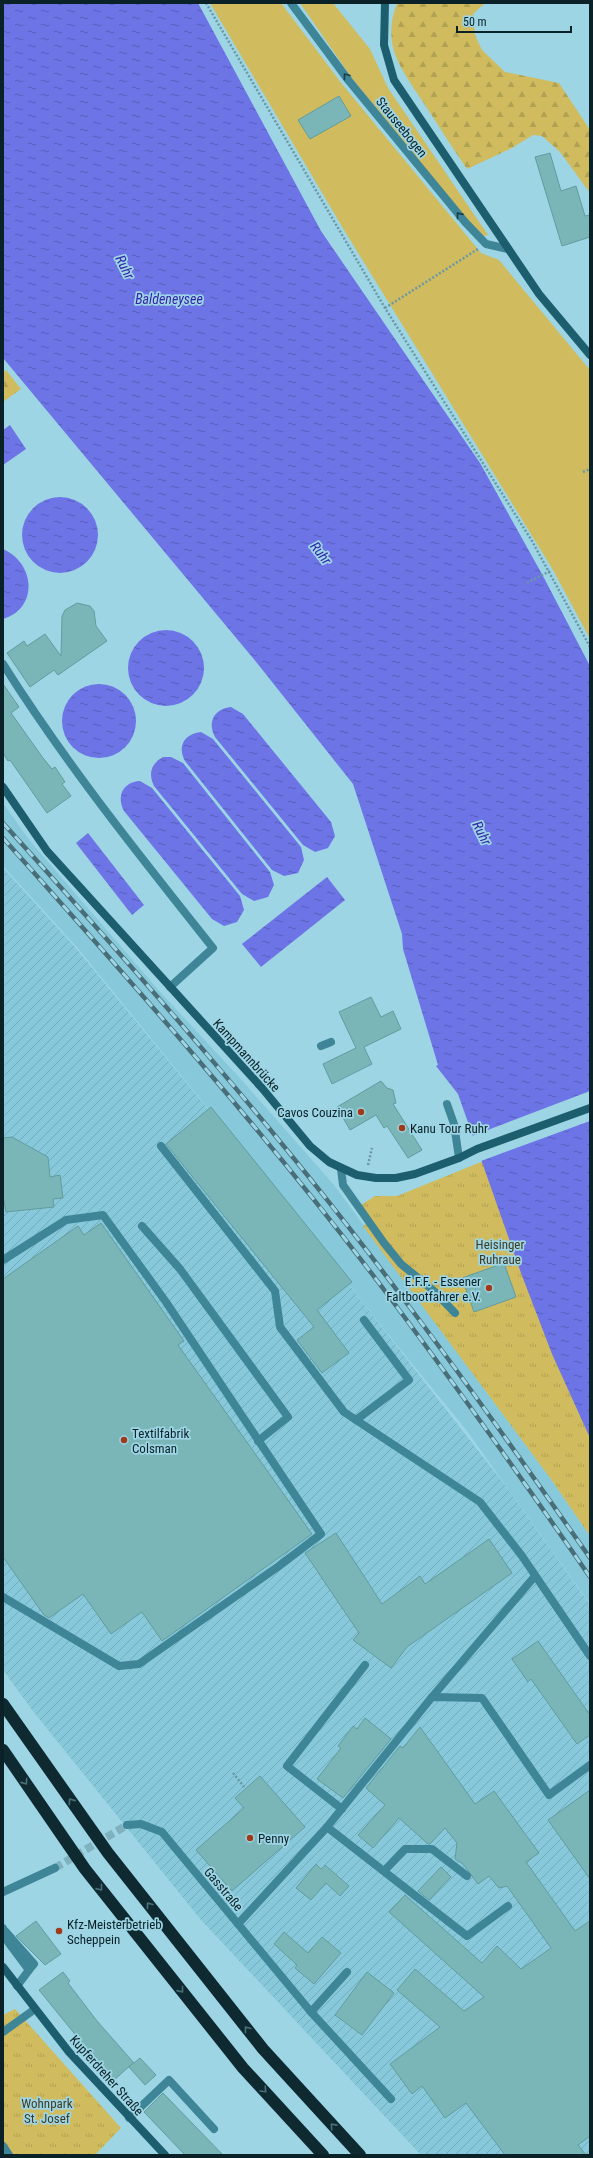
<svg xmlns="http://www.w3.org/2000/svg" width="593" height="2158" font-family="'Roboto Condensed',sans-serif">
  <defs>
    <pattern id="industrial-furrows" width="10" height="10" patternUnits="userSpaceOnUse"><rect width="10" height="10" fill="#87c9db"/><path d="M-1 1l2-2M0 10L10 0M9 11l2-2" fill="none" stroke="#73acbc"/></pattern>
    <pattern id="forest-firs" width="22" height="20" patternUnits="userSpaceOnUse"><rect width="22" height="20" fill="#d0bc5f"/><path d="M5 1l3.5 6h-7zM16 11l3.5 6h-7z" fill="#b1a153"/></pattern>
    <pattern id="park-tufts" width="24" height="20" patternUnits="userSpaceOnUse"><rect width="24" height="20" fill="#d0bc5f"/><path d="M3 7l-1-3M5 7V3M7 7l1-3M15 17l-1-3M17 17v-4M19 17l1-3" fill="none" stroke="#b1a153"/></pattern>
    <pattern id="water-ripples" width="26" height="14" patternUnits="userSpaceOnUse"><rect width="26" height="14" fill="#6d74e6"/><path d="M2 4q2-2 4 0t4 0M15 11q2-2 4 0t4 0" fill="none" stroke="#585fba"/></pattern>
  </defs>
  <rect width="100%" height="100%" fill="#9dd5e5"/>
  <!-- built -->
  <path fill="#87c9db" d="M3,803L30,841L162,994L239,1077L334,1185L553,1482L590,1536V1604L467,1431L387,1333L286,1204L76,946L3,866Z"/>
  <!-- industrial -->
  <path fill="url(#industrial-furrows)" d="M3,868L75,947L286,1204L508,1489L590,1605V2155H421L201,1920L32,1710L3,1670Z"/>
  <!-- green -->
  <g fill="#d0bc5f">
    <path d="M210,3H281L342,84L481,253L499,260L590,370V639L553,570L344,230Z"/>
    <path d="M300,3H333L370,49L388,88L488,235L484,236L466,219L351,77Z"/>
  </g>
  <!-- forest -->
  <g fill="url(#forest-firs)">
    <path d="M397,3H485L473,14L475,35L482,50L505,72L559,83L590,130V193L560,152L542,136L533,135L512,148L467,169C452,147 438,125 423,102C412,85 395,63 392,42C390,29 392,16 397,3Z"/>
    <path d="M6,370L21,389L3,402V373Z"/>
  </g>
  <!-- park -->
  <g fill="url(#park-tufts)">
    <path d="M590,1118V1536L553,1482L363,1226L366,1224L356,1208L375,1196H397Z"/>
    <path d="M15,2009L121,2128L95,2155H3V2015Z"/>
  </g>
  <!-- water -->
  <g fill="url(#water-ripples)">
    <path d="M3,3H198L321,231L480,463L543,576L590,666V1438L552,1354L521,1273L458,1094L436,1066L438,1065L403,949L402,934L353,784L257,663L3,358Z"/>
    <path d="M10,425L26,449L3,465V430Z"/>
    <circle cx="60" cy="535" r="38"/>
    <path d="M3,549C35,563 39,608 3,619Z"/>
    <circle cx="166" cy="668" r="38"/>
    <circle cx="99" cy="721" r="37"/>
    <path d="M231,707L243,714L331,822L335,836L328,848L315,852L303,845L215,737C207,722 214,709 231,707Z"/>
    <path d="M201,732L213,739L301,847L304,860L298,873L284,876L272,870L185,761C177,746 184,734 201,732Z"/>
    <path d="M163,757H171L183,763L270,872L274,885L268,897L254,901L242,894L154,786C148,773 151,764 163,757Z"/>
    <path d="M140,781L152,788L240,896L244,910L237,922L224,926L212,919L124,811C116,796 123,782 140,781Z"/>
    <path d="M88,833L144,905L132,915L76,843Z"/>
    <path d="M327,877L345,900L261,967L242,944Z"/>
  </g>
  <!-- pier -->
  <path fill="#9dd5e5" d="M590,1091V1121L481,1161L472,1136Z"/>
  <!-- building -->
  <g fill="#7ab6b7" stroke="#619c9e">
    <path d="M339,96L351,116L310,139L298,120Z"/>
    <path d="M550,153L561,191L576,186L585,216L590,215V237L562,246L535,157Z"/>
    <path d="M77,603L90,606L94,611L96,626L107,641L58,675L54,670L30,687L7,653L24,641L27,646L45,634L61,656L62,616L65,610Z"/>
    <path d="M3,684L19,707L11,713L43,758L52,769L55,767L65,782L62,784L71,796L47,813L10,760L8,761L3,753Z"/>
    <path d="M371,997L381,1017L393,1011L401,1029L364,1047L372,1064L332,1084L323,1064L356,1048L339,1012Z"/>
    <path d="M381,1081L387,1088L393,1090L396,1103L393,1104L422,1150L408,1158L387,1126L384,1128L376,1115L350,1130L337,1107Z"/>
    <path d="M211,1107L352,1282L317,1310L349,1353L322,1373L297,1340L314,1327L166,1144Z"/>
    <path d="M12,1137L48,1157L50,1177L60,1175L63,1198L53,1199L54,1207L6,1212L3,1196V1138Z"/>
    <path d="M101,1223L184,1341L178,1345L312,1534L162,1641L142,1612L111,1634L83,1594L49,1618L44,1615L3,1557V1279L78,1226L84,1235Z"/>
    <path d="M504,1263L516,1297L474,1312L462,1278Z"/>
    <path d="M336,1533L382,1604L420,1576L425,1584L489,1539L512,1573L407,1647L391,1668L353,1640L359,1633L305,1553Z"/>
    <path d="M538,1641L590,1715V1735L577,1744L531,1679L528,1682L512,1659Z"/>
    <path d="M365,1718L391,1739L343,1798L317,1779L341,1748L338,1746L353,1726L357,1729Z"/>
    <path d="M420,1727L475,1804L494,1791L539,1853L526,1862L575,1931L590,1921V2136L578,2145L586,2155H505L466,2103L445,2118L422,2086L412,2094L390,2064L440,2027L397,1990L415,1969L464,2011L484,1997L389,1912L405,1895L482,1963L497,1946L521,1969L551,1948L507,1886L499,1888L489,1876L478,1884L463,1864L455,1859L457,1843L445,1828L430,1844H428L399,1818L373,1848L358,1835L385,1805L366,1788L400,1746L403,1748Z"/>
    <path d="M260,1776L305,1827L232,1891L196,1850L244,1808L235,1798Z"/>
    <path d="M590,1790V1879L548,1820Z"/>
    <path d="M316,1864L321,1869L325,1865L349,1886L340,1896L326,1883L311,1900L296,1888Z"/>
    <path d="M441,1867L451,1877L429,1900L418,1891Z"/>
    <path d="M36,1921L61,1954L45,1965L16,1936Z"/>
    <path d="M284,1932L308,1953L322,1937L341,1953L314,1984L295,1968L297,1965L274,1944Z"/>
    <path d="M63,1972L70,1981L68,1983L97,2021L134,2063L140,2058L156,2075L145,2085L129,2067L133,2063L113,2081L39,1990Z"/>
    <path d="M367,1972L394,1993L362,2035L335,2015Z"/>
    <path d="M163,2093L223,2155H185L144,2112Z"/>
  </g>
  <g fill="none" stroke-linecap="round" stroke-linejoin="round">
    <!-- street-tunnel -->
    <path stroke="#80b1bf" stroke-width="8" stroke-dasharray="8 4" stroke-linecap="butt" d="M55,1868L127,1825"/>
    <!-- path -->
    <g stroke="#6b97a4" stroke-width="2.5" stroke-dasharray="2 2" stroke-linecap="butt">
      <path d="M206,3L385,308L532,541L590,647"/>
      <path d="M385,308L478,249"/>
      <path d="M583,472L590,469"/>
      <path d="M527,583L550,571"/>
      <path d="M368,1165L372,1148"/>
      <path d="M233,1773L245,1788"/>
    </g>
    <!-- lane -->
    <g stroke="#3e8598" stroke-width="8">
      <path d="M291,3L349,81L465,222L486,244L508,249"/>
      <path d="M3,664C66,764 140,856 213,948L170,987"/>
      <path d="M321,1046L331,1042"/>
      <path d="M447,1104L454,1124L459,1158"/>
      <path d="M161,1146L275,1291L280,1327L344,1412L480,1502L522,1556L590,1656"/>
      <path d="M341,1169L343,1185L384,1243L401,1264L434,1291L455,1313"/>
      <path d="M142,1226L180,1269L288,1417L258,1441"/>
      <path d="M3,1260L66,1220L103,1215L166,1302L321,1534L279,1566L139,1664L119,1666L3,1597"/>
      <path d="M356,1420L409,1380L364,1320"/>
      <path d="M432,1697L535,1576"/>
      <path d="M342,1809L287,1766L365,1665"/>
      <path d="M384,1871L405,1849H432L467,1876"/>
      <path d="M508,1906L467,1936L327,1827L432,1697L482,1698L549,1795L590,1765"/>
      <path d="M238,1924L311,2012L391,2099"/>
      <path d="M3,1928L8,1942L29,1970L17,1986"/>
      <path d="M5,1931L34,1964L29,1970"/>
      <path d="M311,2012L347,1972"/>
      <path d="M129,2118L169,2080L214,2129"/>
    </g>
    <!-- street -->
    <g stroke="#3e8598" stroke-width="8">
      <path d="M127,1825L141,1824L162,1832L238,1924L327,1827"/>
      <path d="M3,1892L55,1868"/>
      <path d="M3,2032L35,2009"/>
      <path d="M3,2146L9,2155"/>
    </g>
    <!-- secondary -->
    <g stroke="#1c5e6e" stroke-width="8">
      <path d="M385,3L384,45L394,80L539,294L590,355"/>
      <path d="M3,787L47,851L262,1088L310,1146L329,1162L357,1175L376,1178H396L415,1174L459,1158L477,1149L590,1108"/>
      <path d="M3,1967L69,2052L165,2155"/>
    </g>
    <!-- highway -->
    <g stroke="#0f2930" stroke-width="12">
      <path d="M3,1704L108,1853L263,2049L360,2155"/>
      <path d="M3,1750L85,1869L243,2068L323,2155"/>
    </g>
    <defs>
      <g id="rail">
        <path d="M3,823C140,975 277,1130 399,1293C465,1380 528,1469 590,1558"/>
        <path d="M3,838C137,988 271,1139 391,1299C459,1390 525,1483 590,1577"/>
      </g>
    </defs>
    <!-- rail casing -->
    <use href="#rail" stroke="#496e78" stroke-width="4.5"/>
    <!-- rail -->
    <use href="#rail" stroke="#9dd5e5" stroke-width="3" stroke-dasharray="9" stroke-linecap="butt"/>
  </g>
  <!-- one-way arrows -->
  <defs><path id="oneway-chevron" d="M-2-3.5L2.5 0L-2 3.5" fill="none" stroke-width="1.6" stroke-linecap="round" stroke-linejoin="round"/></defs>
  <g stroke="#1a3f49">
    <use href="#oneway-chevron" transform="translate(346 76) rotate(-127)"/>
    <use href="#oneway-chevron" transform="translate(459 215) rotate(-129)"/>
  </g>
  <g stroke="#486e78">
    <use href="#oneway-chevron" transform="translate(25 1782) rotate(55)"/>
    <use href="#oneway-chevron" transform="translate(71 1801) rotate(-125)"/>
    <use href="#oneway-chevron" transform="translate(100 1888) rotate(51)"/>
    <use href="#oneway-chevron" transform="translate(149 1905) rotate(-128)"/>
    <use href="#oneway-chevron" transform="translate(181 1990) rotate(51)"/>
    <use href="#oneway-chevron" transform="translate(247 2029) rotate(-128)"/>
    <use href="#oneway-chevron" transform="translate(264 2090) rotate(47)"/>
    <use href="#oneway-chevron" transform="translate(333 2126) rotate(-132)"/>
  </g>
  <!-- markers -->
  <g fill="#a03917" stroke="#9dd5e5" stroke-width="1.5">
    <circle cx="361" cy="1112" r="4"/>
    <circle cx="402" cy="1128" r="4"/>
    <circle cx="489" cy="1288" r="4"/>
    <circle cx="124" cy="1440" r="4"/>
    <circle cx="250" cy="1838" r="4"/>
    <circle cx="59" cy="1931" r="4"/>
  </g>
  <g text-anchor="middle" stroke-width="3.5" stroke-linejoin="round" paint-order="stroke">
    <!-- street labels -->
    <g font-size="13" fill="#0a2127" stroke="#9dd5e5">
      <text transform="translate(402 127) rotate(51)" y="5">Stauseebogen</text>
      <text transform="translate(247 1055) rotate(48)" y="5">Kampmannbrücke</text>
      <text transform="translate(224 1889) rotate(50)" y="5">Gasstraße</text>
      <text transform="translate(107 2075) rotate(48)" y="5">Kupferdreher Straße</text>
    </g>
    <!-- poi labels -->
    <g font-size="13" fill="#0a2127" stroke="#9dd5e5" text-anchor="start">
      <text x="353" y="1117" text-anchor="end">Cavos Couzina</text>
      <text x="410" y="1133">Kanu Tour Ruhr</text>
      <text x="481" y="1286" text-anchor="end">E.F.F. - Essener<tspan x="481" dy="15">Faltbootfahrer e.V.</tspan></text>
      <text x="132" y="1438">Textilfabrik<tspan x="132" dy="15">Colsman</tspan></text>
      <text x="258" y="1843">Penny</text>
      <text x="67" y="1929">Kfz-Meisterbetrieb<tspan x="67" dy="15">Scheppein</tspan></text>
    </g>
    <!-- park labels -->
    <g font-size="13" fill="#403b22" stroke="#9dd5e5">
      <text x="500" y="1249">Heisinger<tspan x="500" dy="15">Ruhraue</tspan></text>
      <text x="47" y="2108">Wohnpark<tspan x="47" dy="15">St. Josef</tspan></text>
    </g>
    <!-- water labels -->
    <g font-size="14" font-style="italic" fill="#3523aa" stroke="#9dd5e5">
      <text transform="translate(125 267) rotate(63)" y="5">Ruhr</text>
      <text x="169" y="304">Baldeneysee</text>
      <text transform="translate(321 553) rotate(52)" y="5">Ruhr</text>
      <text transform="translate(482 833) rotate(63)" y="5">Ruhr</text>
    </g>
  </g>
  <!-- border -->
  <rect width="593" height="2158" fill="none" stroke="#0a2127" stroke-width="8"/>
  <!-- scale -->
  <path d="M457 26v6h114v-6" fill="none" stroke="#0a2127" stroke-width="2"/>
  <text x="463" y="26" font-size="12" fill="#0a2127" stroke="#9dd5e5" stroke-width="3" paint-order="stroke">50 m</text>
</svg>
